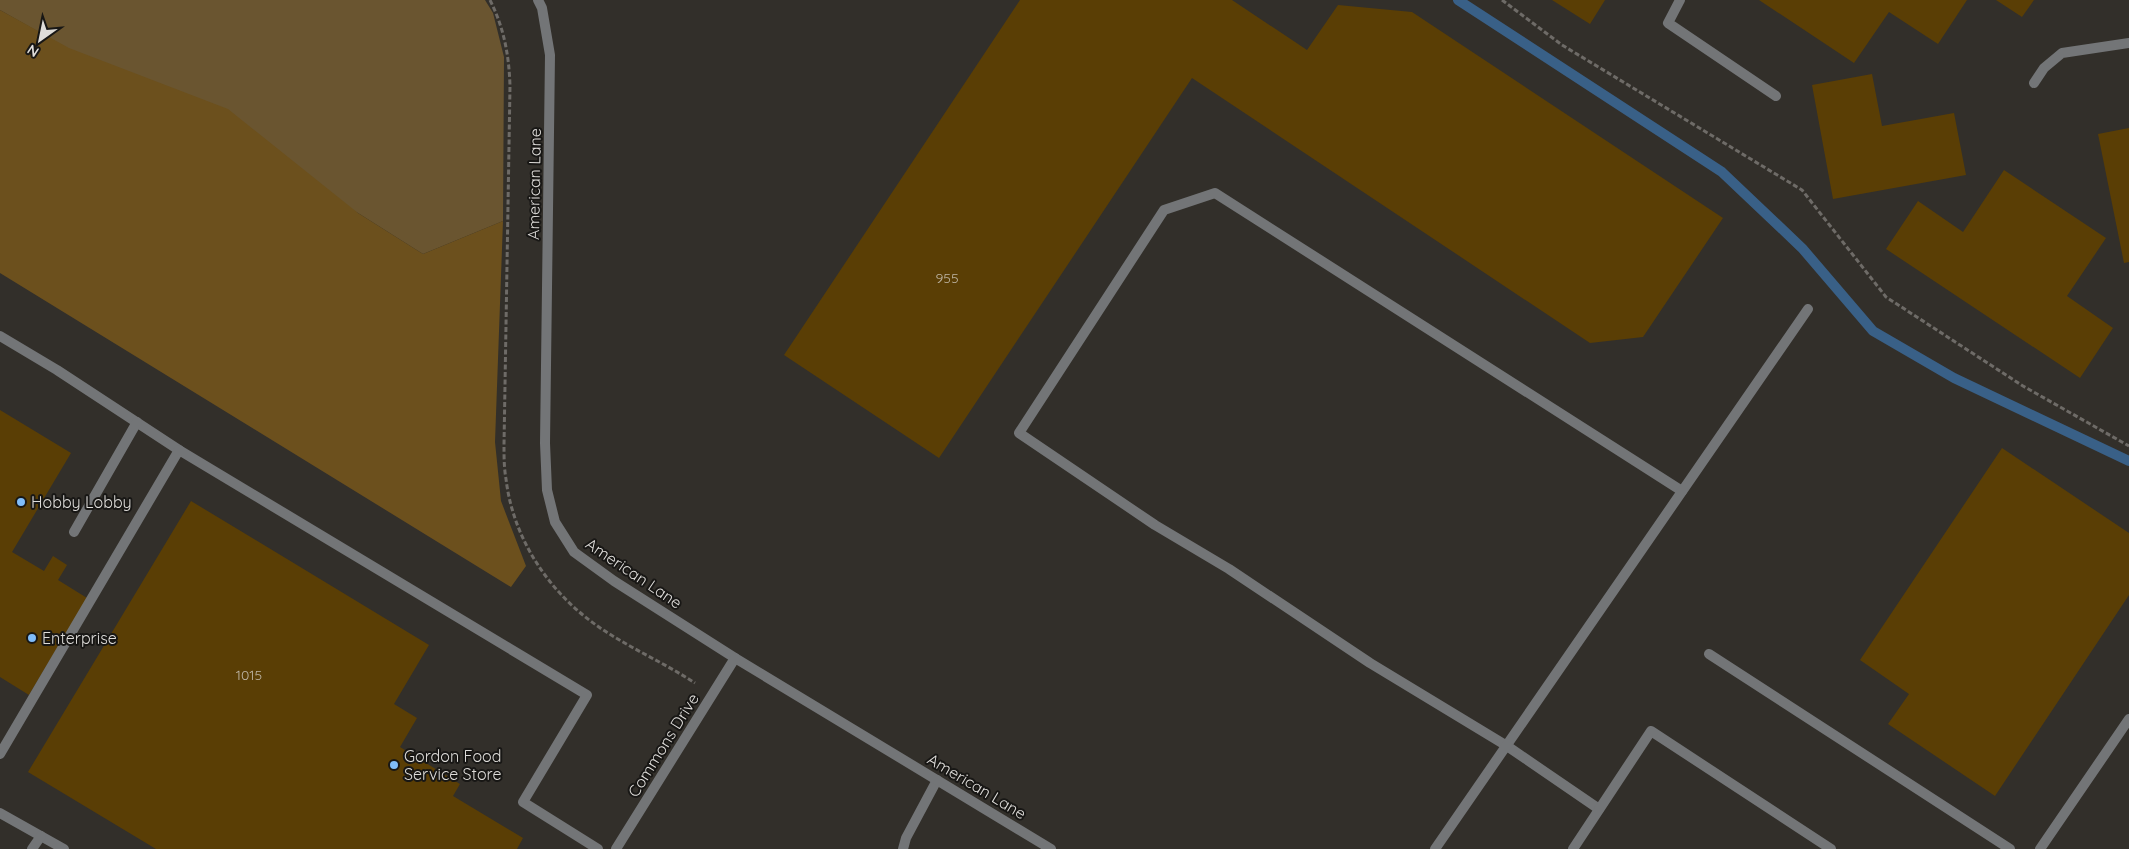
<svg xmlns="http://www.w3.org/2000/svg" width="2129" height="849" font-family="Quicksand,sans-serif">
  <rect width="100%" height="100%" fill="#322f2a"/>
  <!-- green -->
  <path fill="#6a5530" d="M0,0H485L493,13L504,57L503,221L423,254L358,213L0,10Z"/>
  <!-- forest -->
  <path fill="#6c501d" d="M0,10L69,48L228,109L358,213L423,254L503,221L495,442L501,501L526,566L511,587L0,273Z"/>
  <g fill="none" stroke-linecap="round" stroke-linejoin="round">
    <!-- stream -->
    <path stroke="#396087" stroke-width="10" d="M1458,0L1722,172L1802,248L1873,331L1954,378L2129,461"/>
  </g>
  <!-- building -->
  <g fill="#5a3e05">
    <path d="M1020,0H1232L1307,50L1338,5L1412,12L1723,218L1643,337L1590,343L1192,78L939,458L784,355Z"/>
    <path d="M1552,0H1605L1590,24Z"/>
    <path d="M1759,0H1967L1938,44L1889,12L1854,63Z"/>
    <path d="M1996,0H2034L2022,17Z"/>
    <path d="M1872,74L1882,126L1954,113L1966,175L1833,199L1812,85Z"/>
    <path d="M2129,128V262L2124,263L2098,134Z"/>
    <path d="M2004,170L2106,238L2067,296L2113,328L2080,378L1886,249L1918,201L1963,232Z"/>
    <path d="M0,410L71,453L12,552L44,571L53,556L67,565L58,580L87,598L29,695L0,677Z"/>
    <path d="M2002,448L2129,533V595L1995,796L1888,724L1909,694L1860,660Z"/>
    <path d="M191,501L429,645L394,704L417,718L400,747L460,784L453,796L523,838L517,849H156L28,772Z"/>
  </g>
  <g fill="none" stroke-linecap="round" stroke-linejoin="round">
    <!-- path -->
    <g stroke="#6e6b67" stroke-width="3" stroke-dasharray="5 2.5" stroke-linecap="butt">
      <path d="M490,0C504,28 509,55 510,86L504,445C504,456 504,468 506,479C513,538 548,591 596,625C627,647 663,662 695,683"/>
      <path d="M1502,0L1562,45L1802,190L1886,297L2023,386L2129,446"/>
    </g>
    <!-- lane -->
    <g stroke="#737577" stroke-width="10">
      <path d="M0,336L57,370L179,450"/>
      <path d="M74,532L137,422"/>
      <path d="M1709,654L2010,849"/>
      <path d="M0,754L179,450L587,695L523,802L598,849"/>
      <path d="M1599,809L1507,746L1370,663L1229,569L1155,525L1019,433L1164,210L1215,193L1682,491"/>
      <path d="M0,813L64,849"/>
      <path d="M32,849L41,836"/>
      <path d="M903,849L906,838L937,780"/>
      <path d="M1435,849L1808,309"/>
      <path d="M1573,849L1651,731L1831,849"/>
      <path d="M2040,849L2129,719"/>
    </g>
    <!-- street -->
    <g stroke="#737577" stroke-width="10">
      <path d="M538,0L542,8L550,55L545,443L547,490L555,522L574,552L614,581L735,658L1051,849"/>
      <path d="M1680,0L1668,23L1776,96"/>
      <path d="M2034,83L2044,68L2062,53L2129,43"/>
      <path d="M616,849L735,658"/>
    </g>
  </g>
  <!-- markers -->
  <g fill="#80bdfa" stroke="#181715" stroke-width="2">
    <circle cx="21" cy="502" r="5"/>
    <circle cx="32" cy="638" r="5"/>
    <circle cx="394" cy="765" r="5"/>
  </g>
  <g text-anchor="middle" stroke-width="4" stroke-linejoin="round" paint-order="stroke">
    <!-- number labels -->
    <g font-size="14" fill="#beb5a5">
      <text x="947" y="283">955</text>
      <text x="249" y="680">1015</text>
    </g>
    <!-- street labels -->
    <g font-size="16" fill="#dfddda" stroke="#181715">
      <text transform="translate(534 184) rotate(-89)" y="6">American Lane</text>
      <text transform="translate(634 573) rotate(34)" y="6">American Lane</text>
      <text transform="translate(663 745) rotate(-58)" y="6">Commons Drive</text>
      <text transform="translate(977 786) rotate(31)" y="6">American Lane</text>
    </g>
    <!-- poi labels -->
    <g font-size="16" fill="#dfddda" stroke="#181715" text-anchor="start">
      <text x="31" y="508">Hobby Lobby</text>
      <text x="42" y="644">Enterprise</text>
      <text x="404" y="762">Gordon Food<tspan x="404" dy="18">Service Store</tspan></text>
    </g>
  </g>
  <!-- north arrow -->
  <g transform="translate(40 40) rotate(213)" stroke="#181715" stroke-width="4" paint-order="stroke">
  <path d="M0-4L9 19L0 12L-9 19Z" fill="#dfddda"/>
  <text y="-8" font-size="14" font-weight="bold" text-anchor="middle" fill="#dfddda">N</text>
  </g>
</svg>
